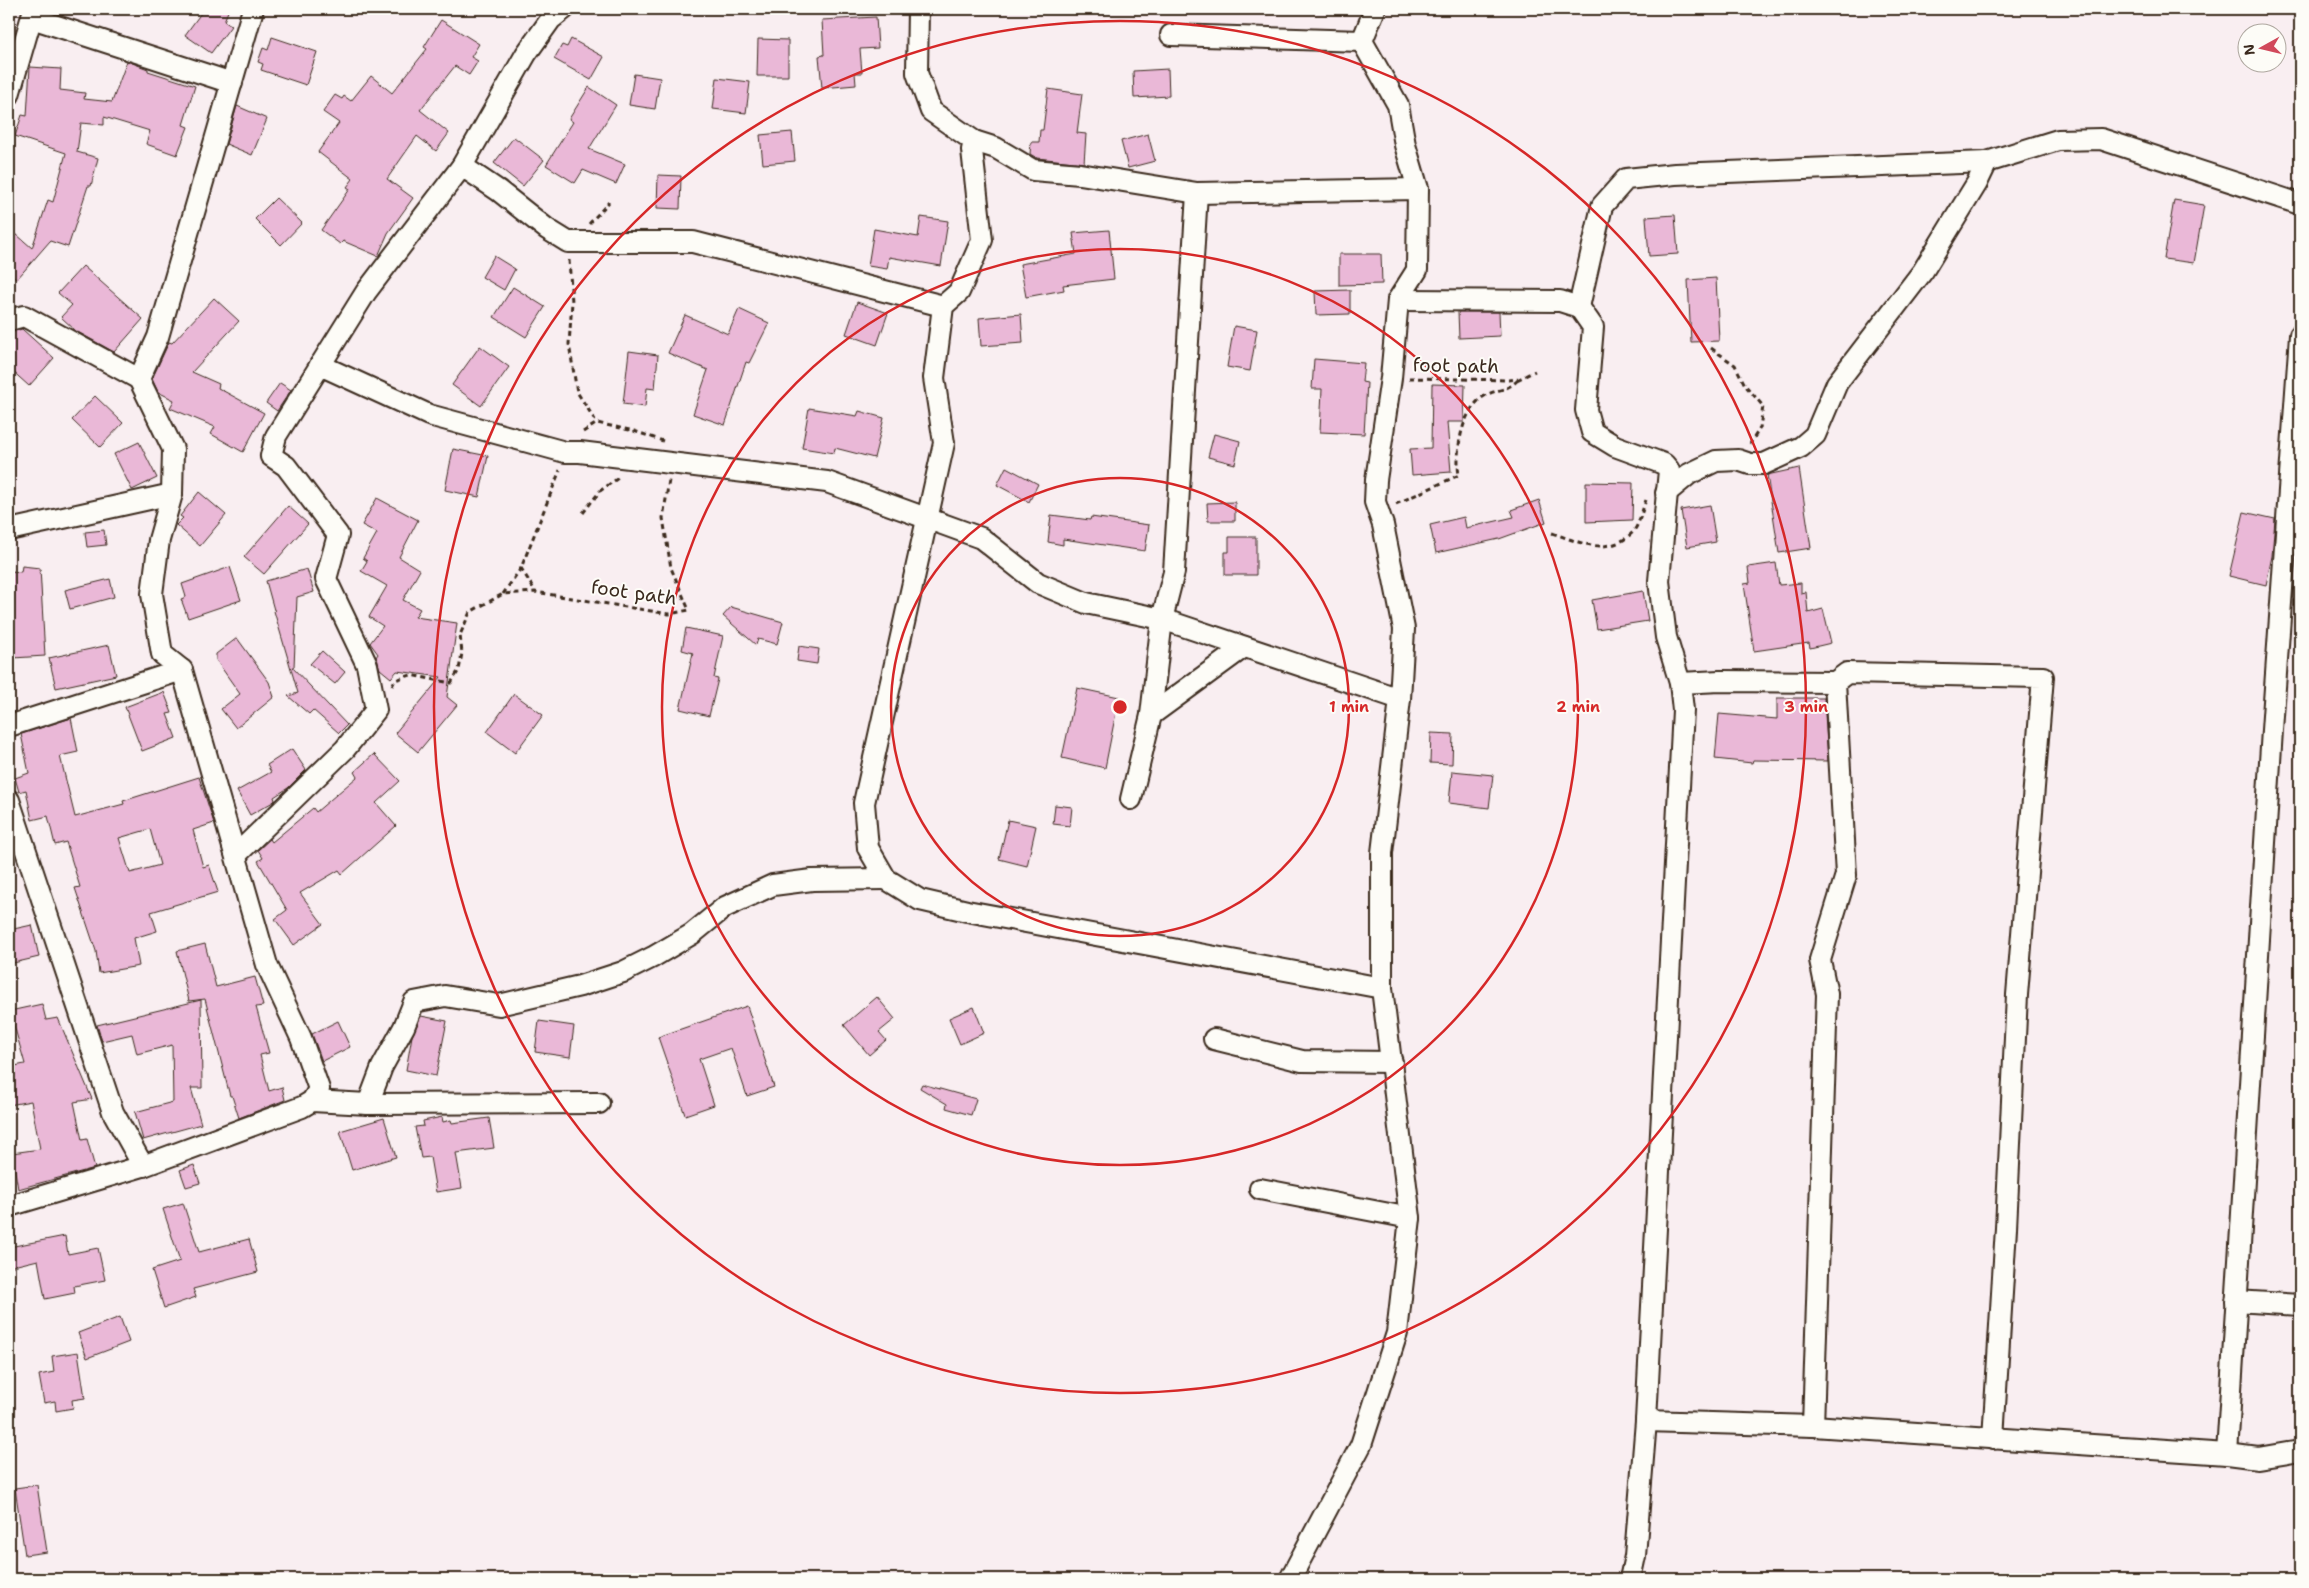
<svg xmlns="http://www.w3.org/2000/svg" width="2309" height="1588" font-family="'Shantell Sans',sans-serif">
  <rect width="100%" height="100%" fill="#f9eef1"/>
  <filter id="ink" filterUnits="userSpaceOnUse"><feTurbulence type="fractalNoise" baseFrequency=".02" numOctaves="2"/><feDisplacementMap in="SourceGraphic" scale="10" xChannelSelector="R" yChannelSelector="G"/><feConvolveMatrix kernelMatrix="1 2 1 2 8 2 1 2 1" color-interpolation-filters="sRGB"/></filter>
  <g filter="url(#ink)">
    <!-- building -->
    <g fill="#eab8d7" stroke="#3b2a1e" fill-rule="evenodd">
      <path d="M204,9H229L224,21L231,26L211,53L185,35Z"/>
      <path d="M876,17L878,48L860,49L862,73H855L856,85L822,88L819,56L824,55L822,20Z"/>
      <path d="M441,20L479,44L471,57L478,61L469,75L455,66L420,110L449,133L436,151L417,136L387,179L413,198L388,233L378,256L343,241L340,244L321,230L350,189L347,187L353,179L318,152L339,123L323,112L335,95L342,99L344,96L351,101L371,76L392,93L427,49L424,47Z"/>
      <path d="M272,37L317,52L306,85L261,70L263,64L258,62L263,48L268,50Z"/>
      <path d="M571,39L604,57L591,80L554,59L562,45L567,47Z"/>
      <path d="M758,39L788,40V76H757Z"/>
      <path d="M127,61L148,69V71L195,86L183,125L188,127L177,155L146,144L150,131L104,117V125L81,123L77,152L98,158L91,186H88L68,247L50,241L17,279L9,272V243L16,234L32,248L48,200L53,202L66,153L15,136L22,115L27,116L30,67L61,69L60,90L85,93L84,99L112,102Z"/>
      <path d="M1168,69L1169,96L1134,98L1133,71Z"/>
      <path d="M634,74L660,78L655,109L629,105Z"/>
      <path d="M717,78L750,82L746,113L713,109Z"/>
      <path d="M589,87L616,105L589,149L625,164L616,184L583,170L575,183L546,165L573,122L569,119Z"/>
      <path d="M1048,89L1082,94L1077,133L1086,134L1084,163L1037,158L1030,154L1031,142H1039L1040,130H1043Z"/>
      <path d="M237,106L267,119L252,155L226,144Z"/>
      <path d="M792,132L795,161L763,164L760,135Z"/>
      <path d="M1148,134L1155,161L1128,168L1121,141Z"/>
      <path d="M514,137L544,160L523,186L494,163Z"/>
      <path d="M658,175L681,176L680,209L657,208Z"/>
      <path d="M276,198L302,223L281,245L255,219Z"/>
      <path d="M2174,200L2204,205L2194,263L2164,259Z"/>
      <path d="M1675,215L1678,254L1649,256L1646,217Z"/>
      <path d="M921,217L948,221L941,266L889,257L887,269L868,266L874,229L918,237Z"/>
      <path d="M1109,230L1114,279L1063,285L1064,290L1026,297L1020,264L1076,254L1073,233Z"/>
      <path d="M1339,254H1381L1382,284L1339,285Z"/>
      <path d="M494,256L515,269L504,290L482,277Z"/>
      <path d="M83,266L143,319L114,352L76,331L61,317L72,305L58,293Z"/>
      <path d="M1716,278L1719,341L1691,342L1688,280Z"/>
      <path d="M513,287L545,307L526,337L494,317Z"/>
      <path d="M1350,290V314L1316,315L1315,291Z"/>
      <path d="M214,298L239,321L192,372L219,384L218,388L264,413L243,452L211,434L215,427L170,408L174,400L158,392L152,379L169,342L172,343Z"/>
      <path d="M857,302L888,313L877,345L846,334Z"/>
      <path d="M739,309L769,323L749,363L746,362L725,425L693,414L708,370L668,353L685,315L728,334Z"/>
      <path d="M1458,312H1499L1500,336L1459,338Z"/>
      <path d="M1021,314L1023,343L981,346L979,318Z"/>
      <path d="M1234,326L1257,330L1250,371L1227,367Z"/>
      <path d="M22,329L54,358L29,386L9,368V338L15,331Z"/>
      <path d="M480,346L509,367L481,406L452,385Z"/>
      <path d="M629,351L658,355L655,389L647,388L645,407L623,404Z"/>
      <path d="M1314,359L1364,363L1362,382L1367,383L1364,434L1320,432L1322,389H1312Z"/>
      <path d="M280,383L291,390L277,411L266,403Z"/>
      <path d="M1432,384L1465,385L1464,422H1447L1451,472L1412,475L1410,449L1431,448Z"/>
      <path d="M95,396L123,423L100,447L72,420Z"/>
      <path d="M809,408L857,416L859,411L884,418L874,458L835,448L834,453L802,448Z"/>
      <path d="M1214,434L1240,441L1235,464L1208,457Z"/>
      <path d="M139,442L157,478L132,490L114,454Z"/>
      <path d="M453,449L488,456L479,497L445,490Z"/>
      <path d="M1006,467L1038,484L1029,502L997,485Z"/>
      <path d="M1799,468L1811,548L1779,553L1767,475Z"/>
      <path d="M1586,482L1633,483L1632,520L1586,522Z"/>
      <path d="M199,492L226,515L200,546L176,525L183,518L180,516Z"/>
      <path d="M377,498L418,520L399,557L420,570L403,600L420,609L415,617L457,623L447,697L457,705L418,752L395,733L441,677L397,671L391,678L380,669L376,657L378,654L370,643L383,626L369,617L387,586L361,571L367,561L363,558L377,533L362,525Z"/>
      <path d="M1539,500L1546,522L1499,539L1436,553L1430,525L1464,517L1466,528L1514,517L1511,510Z"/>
      <path d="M1235,502V521H1208L1207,503Z"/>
      <path d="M1710,505L1716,542L1687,547L1681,510Z"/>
      <path d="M288,506L308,524L264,574L244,557Z"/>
      <path d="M2244,512L2275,519L2272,556L2266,585L2229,576Z"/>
      <path d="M1051,515L1090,520L1091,517L1149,525L1145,551L1063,539V545L1048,542Z"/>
      <path d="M104,530L106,545L87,547L85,532Z"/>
      <path d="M1229,537H1256V575H1225V552H1229Z"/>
      <path d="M1776,563L1779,585L1801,583V593L1806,592L1808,613L1823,609L1831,643L1810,648L1809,643L1754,651L1744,584L1750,583L1748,567Z"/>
      <path d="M22,566L40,568L45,656L13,658L11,603H9L11,571L21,572Z"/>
      <path d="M230,567L241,600L188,618L181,599L186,597L182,584Z"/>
      <path d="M307,569L314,592L297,597L294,667H292L347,725L339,733L313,710L309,714L288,696L298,693L274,611L276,610H274L266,581Z"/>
      <path d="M110,579L114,597L70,609L65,590Z"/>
      <path d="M1643,591L1648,621L1597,629L1592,600Z"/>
      <path d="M731,607L783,622L777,644L758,639L756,645L723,616Z"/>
      <path d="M686,628L723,636L714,678L718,679L709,716L680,709L693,653L682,650Z"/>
      <path d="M237,638L269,682L274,697L236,728L221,709L240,694L216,660V654Z"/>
      <path d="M109,645L116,675L56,688L49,658Z"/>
      <path d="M799,646L819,649L817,664L797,661Z"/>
      <path d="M322,651L345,672L335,684L310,664Z"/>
      <path d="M1077,688L1119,697L1105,768L1062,758Z"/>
      <path d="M164,692L172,713L167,714L176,738L142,751L125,707Z"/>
      <path d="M514,694L543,715L515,753L487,732Z"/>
      <path d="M1777,698H1824L1828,761L1753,760L1752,763L1715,759L1719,714L1777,719Z"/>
      <path d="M71,718L78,752L60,756L75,817L124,804L123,801L199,777L214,823L193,830L203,867L209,865L218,892L151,912L157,931L134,938L139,966L99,973L96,951L75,888L80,887L66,842L55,845L48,816L32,820L26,790L19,792L15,778L29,773L21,734ZM150,829L160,865L130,873L119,838Z"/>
      <path d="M1431,733L1453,734L1452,764L1430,763Z"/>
      <path d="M292,749L306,770L288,788L274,797L275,800L273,802L250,815L237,791L271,772L267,765Z"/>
      <path d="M374,754L400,781L376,803L396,826L342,874L339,870L300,893L323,924L294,945L275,919L287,910L258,861L263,858L258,850L270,839L272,842L313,808L316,812L357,777L354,772Z"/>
      <path d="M1452,771L1493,775L1489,808L1449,803Z"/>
      <path d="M1055,805L1072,807L1070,826L1053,824Z"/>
      <path d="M1008,820L1036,826L1027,866L999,859Z"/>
      <path d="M32,925L39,957L9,964V930Z"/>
      <path d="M205,944L216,987L255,977L263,1006L256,1007L269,1053L260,1055L269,1091L282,1087L285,1100L239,1118L232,1096H230L205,999L189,1001L177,951Z"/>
      <path d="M877,997L895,1019L879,1032L886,1040L869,1055L844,1025Z"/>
      <path d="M201,1000L202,1088H191L201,1124L143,1140L135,1112L173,1102L172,1045L137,1054L132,1034L102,1041L97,1025Z"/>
      <path d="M42,1004L46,1020L58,1018L92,1099L74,1102L82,1140L87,1139L95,1168L18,1189L12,1153L40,1149L31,1101L9,1105V1067L25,1064L10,1011Z"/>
      <path d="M747,1006L774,1087L747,1096L731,1048L699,1059L714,1105L685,1115L658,1037Z"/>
      <path d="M974,1007L984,1033L960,1044L949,1018Z"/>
      <path d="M421,1016L447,1021L436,1076L406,1070L412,1036Z"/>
      <path d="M338,1021L350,1047L322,1061L312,1034Z"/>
      <path d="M539,1021L574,1026L570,1057L535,1052Z"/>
      <path d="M922,1084L976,1099L971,1115L946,1108L947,1104L920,1088Z"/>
      <path d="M442,1117L443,1122L451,1120L452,1123L489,1118L494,1148L456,1153L462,1188L436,1192L430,1157L421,1158L415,1127L424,1126L423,1121Z"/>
      <path d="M384,1118L396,1157L352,1170L340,1131Z"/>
      <path d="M194,1165L200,1183L186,1187L180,1170Z"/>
      <path d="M183,1203L199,1252L249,1239L258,1272L193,1289L196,1297L164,1308L152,1270L180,1261L163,1209Z"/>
      <path d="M65,1236L68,1254L98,1248L105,1280L74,1286L75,1293L45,1299L38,1260L9,1267V1247Z"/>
      <path d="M120,1317L129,1342L87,1358L78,1333Z"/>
      <path d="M78,1352L85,1398L72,1400L73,1408L56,1411L55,1401L44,1403L39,1375L54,1372L52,1356Z"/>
      <path d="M37,1485L47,1552L25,1555L15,1488Z"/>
    </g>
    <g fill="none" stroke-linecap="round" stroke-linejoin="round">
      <defs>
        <g id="street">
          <path d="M918,9L917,73L931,111L974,141L996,148L1033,170L1080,174L1197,193L1418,189"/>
          <path d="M32,18L232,83"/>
          <path d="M1171,35L1362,41"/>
          <path d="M9,95L34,9"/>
          <path d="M974,141L972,150L982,240L959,292L943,306L934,378L944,443L864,803L868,848L886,879L920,900L967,911L1382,988"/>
          <path d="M462,166L499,191L547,229L568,242H693L943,306"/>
          <path d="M1398,300L1560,301L1579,307L1593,327L1586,410L1592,432L1615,446L1664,464L1669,470L1659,581L1666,637L1680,683L1683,710L1646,1421L1635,1556L1630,1579"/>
          <path d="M1579,307L1602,206L1626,179L1675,174L1987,162"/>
          <path d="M9,320L24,316L139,379"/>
          <path d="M320,365L429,415L565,452H580L827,482L981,538L1038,583L1086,603L1162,619L1400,699"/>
          <path d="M1666,493L1689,474L1716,461L1738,460L1750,464H1764L1801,447L1815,435L1837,383L1923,271L1977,183L1987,162L2058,140L2101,139L2300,204"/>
          <path d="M9,530L172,494"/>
          <path d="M1680,683L1720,681L1835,682L1847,673L2043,677L2017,995L2006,1228L1993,1439"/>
          <path d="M1151,715L1244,647"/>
          <path d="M9,726L182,670"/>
          <path d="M1131,799L1151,715L1162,619L1174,572L1197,193"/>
          <path d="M9,800L113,1112L143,1166"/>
          <path d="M236,855L345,749L376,710L367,665L326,579L338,535L286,466L271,456L276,436L366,292L462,166L526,54L551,19L564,9"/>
          <path d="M1214,1039L1302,1061L1392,1062"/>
          <path d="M312,1101L368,1104L599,1103"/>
          <path d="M368,1104L382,1067L404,1027L414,1002L445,996L499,1005L580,986L623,972L653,957L692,934L725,907L773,885L812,880L886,879"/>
          <path d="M1260,1189L1410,1218"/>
          <path d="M9,1206L143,1166L302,1107L312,1101L319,1089L301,1038L267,965L182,670L162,654L152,594L159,540L172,494L173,449L139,379L158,337L253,9"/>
          <path d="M2236,1301L2300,1305"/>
          <path d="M1646,1421L1813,1426L2227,1454L2258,1458L2300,1451"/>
          <path d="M1813,1426L1827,994L1820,960L1846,875L1835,682"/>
          <path d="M2227,1454L2272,730L2300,335"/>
          <path d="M1290,1579L1361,1445L1397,1333L1410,1218L1382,988V853L1400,699L1404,629L1383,525L1375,502L1376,480L1391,378L1398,300L1417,270L1418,189L1405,145L1398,105L1362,41L1375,9"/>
        </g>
      </defs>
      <!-- street casing -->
      <use href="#street" stroke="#3b2a1e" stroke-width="24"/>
      <!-- path -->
      <g stroke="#3b2a1e" stroke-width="3" stroke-dasharray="5 4" stroke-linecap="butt">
        <path d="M589,224L609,202"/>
        <path d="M569,260L572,302L569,344L577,392L597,423"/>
        <path d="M1711,348L1735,365L1745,385L1763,406L1760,428L1750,444"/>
        <path d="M1409,378L1509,380L1519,379L1535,371"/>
        <path d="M583,432L597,423L634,431L663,441"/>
        <path d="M1396,504L1459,475C1455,450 1462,406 1488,394C1502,388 1507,391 1519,379"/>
        <path d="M583,513L600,491L621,476"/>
        <path d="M1552,533C1579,542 1608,557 1632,533C1639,526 1642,510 1646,500"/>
        <path d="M521,568L535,591"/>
        <path d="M503,594L521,568L560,470"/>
        <path d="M392,686L395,680L411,675L451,683L459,670L462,653L460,635L470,612L503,594L535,592L669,614L689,610L671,568L663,518L669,480"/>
      </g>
      <!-- street -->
      <use href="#street" stroke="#fdfcf7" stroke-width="20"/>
    </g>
  </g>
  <!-- distance rings -->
  <g fill="none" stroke="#d62828" stroke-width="2.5">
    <circle cx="1120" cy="707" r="229"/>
    <circle cx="1120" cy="707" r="458"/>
    <circle cx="1120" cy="707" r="686"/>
  </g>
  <g text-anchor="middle" stroke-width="4" stroke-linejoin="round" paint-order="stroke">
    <!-- street labels -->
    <g font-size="19" fill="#3b2a1e" stroke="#fdfcf7">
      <text transform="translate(1456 365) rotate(1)" y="7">foot path</text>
      <text transform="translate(634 592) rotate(8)" y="7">foot path</text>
    </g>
  </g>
  <circle cx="1120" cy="707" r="8" fill="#d62828" stroke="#fdfcf7" stroke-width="2.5"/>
  <g font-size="15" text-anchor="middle" font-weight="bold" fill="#d62828" stroke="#fdfcf7" stroke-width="4" stroke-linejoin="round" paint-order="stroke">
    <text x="1349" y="712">1 min</text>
    <text x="1578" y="712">2 min</text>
    <text x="1806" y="712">3 min</text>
  </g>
  <!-- margin -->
  <rect width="2309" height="1588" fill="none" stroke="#fdfcf7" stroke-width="30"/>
  <rect x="15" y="15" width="2279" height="1558" fill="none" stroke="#3b2a1e" stroke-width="2" filter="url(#ink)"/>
  <!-- north arrow -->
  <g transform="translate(2262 48) rotate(262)"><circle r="24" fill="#fdfcf7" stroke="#afa8a0"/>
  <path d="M0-4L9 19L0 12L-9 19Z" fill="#d1495b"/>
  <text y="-8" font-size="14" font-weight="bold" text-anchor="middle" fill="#3b2a1e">N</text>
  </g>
</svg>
